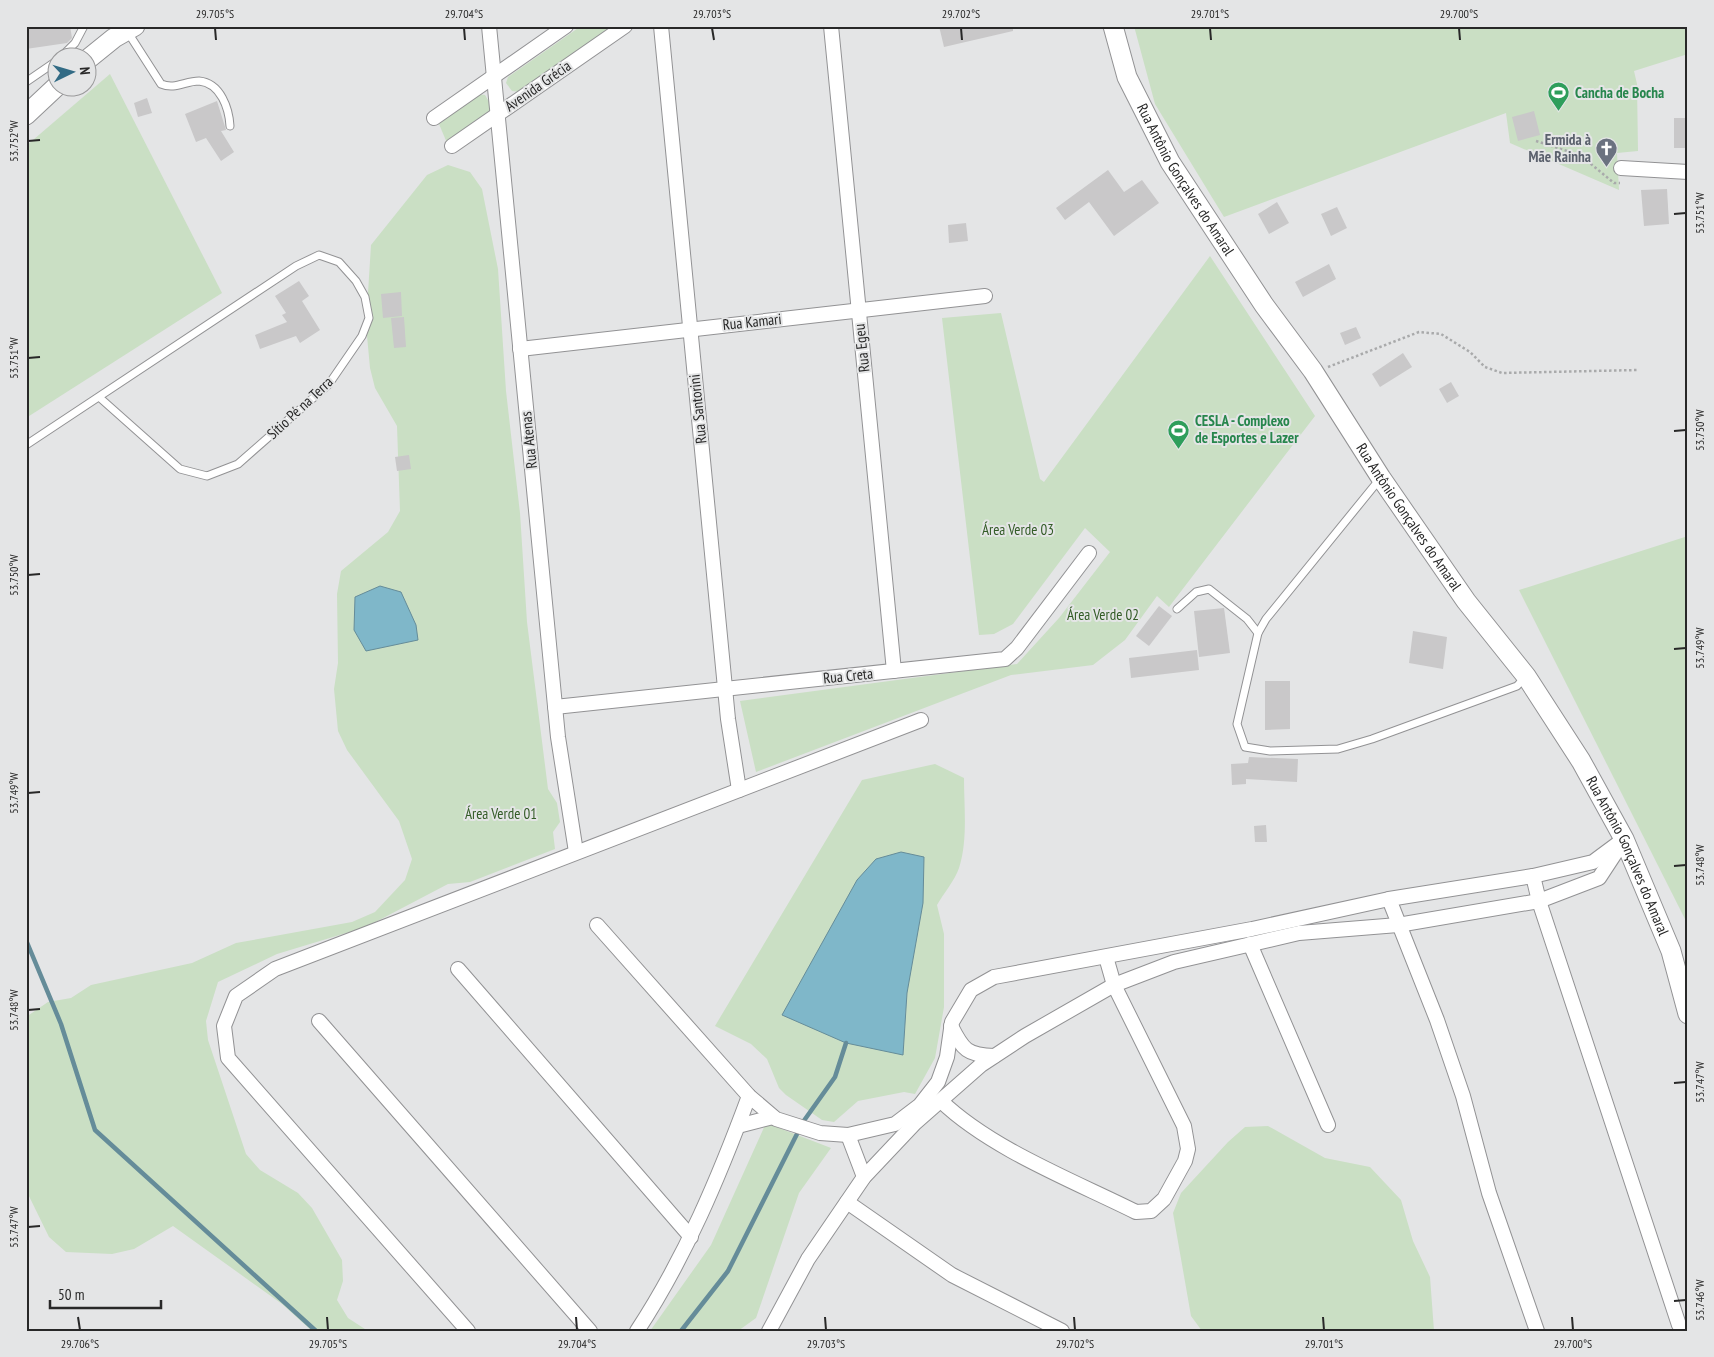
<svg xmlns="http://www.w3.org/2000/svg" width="1714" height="1357" font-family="'PT Sans Narrow',sans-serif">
  <rect width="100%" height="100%" fill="#e4e5e6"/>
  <!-- green -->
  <g fill="#cadfc4" fill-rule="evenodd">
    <path d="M581,26H616L520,92L512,91L506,83L508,77Z"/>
    <path d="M1134,26H1688V54L1634,71L1637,84L1638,151L1617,153L1619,190L1510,143L1506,113L1224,217L1155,104Z"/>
    <path d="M110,74L222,293L26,418V146Z"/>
    <path d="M477,94L485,95L491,105L489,111L447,143L439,124Z"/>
    <path d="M448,165L470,172L482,189L498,269L506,391L520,513L527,622L548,789L557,803L560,822L553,832L555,849L470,882L448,884L366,927L277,954L218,982L206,1021L208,1040L246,1154L260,1170L298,1193L312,1208L342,1260L343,1281L337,1300L348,1318L368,1331H312L282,1304L173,1226L134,1249L112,1254L66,1252L49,1237L26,1190V1017L48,1002L71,998L91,985L192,963L236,943L352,922L375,912L405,880L412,859L399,821L347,750L338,731L334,689L338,663L337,594L341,571L388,532L400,511L397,426L375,388L370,368L366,325L371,245L427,175Z"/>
    <path d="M1210,256L1315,416L1169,607L1157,596L1125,640L1093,665L1011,675L756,772L740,701L1017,664L1059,618L1110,552L1085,528L1013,624L994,634L979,635L942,318L1001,313L1040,479L1044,482Z"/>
    <path d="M1688,536V925L1519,590Z"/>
    <path d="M935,764L964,778C964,807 968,840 959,868C955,880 944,893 937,905L944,934V1007L935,1058L915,1094L904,1092L858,1101L834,1122L822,1120L786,1095L779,1088L767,1059L751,1044L715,1026L862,780ZM857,880L907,993L903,1054Z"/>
    <path d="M766,1123L831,1148L799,1193L756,1318L738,1331H650L711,1245Z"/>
    <path d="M1268,1126L1325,1158L1370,1167L1401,1200L1413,1241L1430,1277L1434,1331H1202L1191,1316L1173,1213L1181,1193L1228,1142L1245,1127Z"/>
  </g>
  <!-- water -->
  <g fill="#7fb7c9" stroke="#658c99">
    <path d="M380,586L401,592L416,625L418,640L366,651L354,630L355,597Z"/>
    <path d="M901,852L924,857L923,903L907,993L903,1055L846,1043L782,1015L857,880L876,859Z"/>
  </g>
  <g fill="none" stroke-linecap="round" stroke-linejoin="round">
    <!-- stream -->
    <g stroke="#658c99" stroke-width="4.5">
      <path d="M26,940L61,1024L95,1130L316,1331"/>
      <path d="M803,1122L835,1077L846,1043"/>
      <path d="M681,1331L728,1271L798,1132"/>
    </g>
  </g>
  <!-- building -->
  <g fill="#c9c8c9">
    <path d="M40,26H70L72,38L67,43L26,49V29Z"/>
    <path d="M939,26H1013V31L944,47Z"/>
    <path d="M147,98L152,113L138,117L134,103Z"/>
    <path d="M217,101L226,130L221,131L234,152L221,161L206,138L196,142L185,114Z"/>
    <path d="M1534,111L1540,135L1518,141L1512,117Z"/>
    <rect x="1674" y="118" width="14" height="30"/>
    <path d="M1108,170L1124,192L1142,180L1159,203L1114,236L1089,202L1065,220L1056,208Z"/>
    <path d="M1667,189L1669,224L1644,226L1641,190Z"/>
    <path d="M1277,202L1289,223L1269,234L1258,214Z"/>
    <path d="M1337,207L1347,228L1331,236L1321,214Z"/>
    <path d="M966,223L968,241L949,243L948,225Z"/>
    <path d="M1329,264L1336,279L1303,297L1295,282Z"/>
    <path d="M299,281L309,296L302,301L320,330L300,343L296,336L260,349L255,335L287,322L282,315L286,313L275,296Z"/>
    <path d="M401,292L402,316L383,318L381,294Z"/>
    <path d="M404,317L406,347L394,348L391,318Z"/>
    <path d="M1356,327L1361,338L1345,345L1340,333Z"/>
    <path d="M1403,353L1412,367L1380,387L1372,374Z"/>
    <path d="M1451,382L1459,396L1447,403L1439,389Z"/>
    <path d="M409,455L411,469L397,471L395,457Z"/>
    <path d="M1159,606L1172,616L1149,646L1136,636Z"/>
    <path d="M1224,608L1230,653L1199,657L1194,611Z"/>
    <path d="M1413,631L1447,637L1443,669L1409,663Z"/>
    <path d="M1197,650L1199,670L1131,678L1129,658Z"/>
    <path d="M1265,681H1290V729L1265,730Z"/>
    <path d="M1249,757L1298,759L1297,782L1246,779V784L1232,785L1231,764L1248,763Z"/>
    <path d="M1266,825L1267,842H1255L1254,826Z"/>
  </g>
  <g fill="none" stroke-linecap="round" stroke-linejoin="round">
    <defs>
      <g id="lane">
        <path d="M127,31L161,84C175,90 185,81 199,81C221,83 229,109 230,126"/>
        <path d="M60,58L75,43L84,26"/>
        <path d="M26,82L58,60"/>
        <path d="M26,445L296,266L319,255L339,262L356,281L365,297L369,318L362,336L329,384L238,464L207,476L180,469L99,397"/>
        <path d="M1379,480L1266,619L1258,633L1237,724L1245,747L1270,751L1338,749L1372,739L1517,686L1526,676"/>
        <path d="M1177,609L1196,592L1209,589L1247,619L1258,633"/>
      </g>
      <g id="street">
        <path d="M489,26L558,737L576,852"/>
        <path d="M661,26L728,719L739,790"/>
        <path d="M831,26L894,671"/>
        <path d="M434,118L566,26"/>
        <path d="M452,146L625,26"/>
        <path d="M1621,168L1688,172"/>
        <path d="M520,349L985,296"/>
        <path d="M555,707L1005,659L1017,648L1089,553"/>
        <path d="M1533,876L1539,901L1679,1325"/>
        <path d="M1389,899L1437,1020L1463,1096L1489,1193L1537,1331"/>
        <path d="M597,925L749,1096L776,1119L820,1133L848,1135L895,1124L920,1105L938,1082L947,1057L952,1022L971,990L994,977L1252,929L1389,899L1533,876L1593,862L1624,839"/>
        <path d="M1250,944L1328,1125"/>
        <path d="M458,969L691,1237"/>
        <path d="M319,1021L590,1331"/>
        <path d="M951,1026C963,1050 967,1055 994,1056"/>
        <path d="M941,1101C991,1149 1074,1181 1136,1212L1151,1211L1164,1199L1185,1161L1188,1149L1184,1126L1114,985L1106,957"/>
        <path d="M738,1126L773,1117"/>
        <path d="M848,1135L864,1177"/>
        <path d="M847,1202L952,1275L1062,1331"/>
        <path d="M468,1331L228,1058L224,1026L236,996L275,969L921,720"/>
        <path d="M637,1331C685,1258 719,1177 749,1096"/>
        <path d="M769,1331L808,1259L864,1177L915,1123L981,1065L1025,1036L1114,985L1174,962L1299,933L1398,925L1539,901L1599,878L1620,846"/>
      </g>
      <g id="secondary">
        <path id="s1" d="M1113,26L1127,77L1170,162L1264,305L1313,371L1381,478L1466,601L1526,676L1581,761L1624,839L1671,951L1688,1014"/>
        <path d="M88,59L114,38L135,26"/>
        <path d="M26,115L58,85"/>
      </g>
    </defs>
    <!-- lane casing -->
    <use href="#lane" stroke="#929294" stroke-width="9"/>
    <!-- street casing -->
    <use href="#street" stroke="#929294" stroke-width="16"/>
    <!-- secondary casing -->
    <use href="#secondary" stroke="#929294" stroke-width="21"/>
    <!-- path -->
    <g stroke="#a9aaab" stroke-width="2.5" stroke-dasharray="2.5 2.5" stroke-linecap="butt">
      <path d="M1536,141L1580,155L1614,183H1620"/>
      <path d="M1328,367L1419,332L1441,334L1470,352L1485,367L1502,373L1638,370"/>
    </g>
    <!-- lane -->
    <use href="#lane" stroke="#fff" stroke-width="7"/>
    <!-- street -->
    <use href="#street" stroke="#fff" stroke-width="14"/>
    <!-- secondary -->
    <use href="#secondary" stroke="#fff" stroke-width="19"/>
  </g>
  <!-- ticks -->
  <path fill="none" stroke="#282828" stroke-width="2" d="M215,28L216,40M464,28L465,40M712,28L714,40M961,28L962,40M1210,28L1211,40M1459,28L1460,40M28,141L40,140M1674,214L1686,213M28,358L40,357M1674,431L1686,430M28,575L40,574M1674,649L1686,648M28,793L40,792M1674,866L1686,865M28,1010L40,1009M1674,1083L1686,1082M28,1227L40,1226M1674,1301L1686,1300M78,1317L80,1330M327,1317L328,1330M576,1317L577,1330M825,1317L826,1330M1074,1317L1075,1330M1323,1317L1324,1330M1572,1317L1573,1330"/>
  <!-- icons -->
  <defs>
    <symbol id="stadium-pin" viewBox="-11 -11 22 30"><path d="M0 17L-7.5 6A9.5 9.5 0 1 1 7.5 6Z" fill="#2e9e5b" stroke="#e4e5e6"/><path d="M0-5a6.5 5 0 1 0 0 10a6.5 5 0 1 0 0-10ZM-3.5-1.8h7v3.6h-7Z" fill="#fff"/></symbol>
    <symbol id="church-pin" viewBox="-11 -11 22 30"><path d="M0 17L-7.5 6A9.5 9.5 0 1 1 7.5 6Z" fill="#6b7280" stroke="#e4e5e6"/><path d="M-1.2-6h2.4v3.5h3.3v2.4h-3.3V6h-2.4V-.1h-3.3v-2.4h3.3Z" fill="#fff"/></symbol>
  </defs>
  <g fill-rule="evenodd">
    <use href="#stadium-pin" x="1546" y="80" width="25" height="34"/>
    <use href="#church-pin" x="1594" y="136" width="25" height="34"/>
    <use href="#stadium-pin" x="1166" y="418" width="25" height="34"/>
  </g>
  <g text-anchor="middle" stroke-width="4" stroke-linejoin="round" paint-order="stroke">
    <!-- street labels -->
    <g font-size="15" fill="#282828" stroke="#e4e5e6">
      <text transform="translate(538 86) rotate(-35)" y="5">Avenida Grécia</text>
      <text dy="5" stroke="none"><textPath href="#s1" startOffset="171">Rua Antônio Gonçalves do Amaral</textPath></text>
      <text transform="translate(752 322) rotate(-6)" y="5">Rua Kamari</text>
      <text transform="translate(862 348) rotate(-96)" y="5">Rua Egeu</text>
      <text transform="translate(300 408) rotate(-43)" y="5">Sítio Pé na Terra</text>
      <text transform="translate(698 409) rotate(-96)" y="5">Rua Santorini</text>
      <text transform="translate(529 440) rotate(-96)" y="5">Rua Atenas</text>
      <text dy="5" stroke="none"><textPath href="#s1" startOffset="576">Rua Antônio Gonçalves do Amaral</textPath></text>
      <text transform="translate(848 676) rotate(-6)" y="5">Rua Creta</text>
      <text dy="5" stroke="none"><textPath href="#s1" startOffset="981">Rua Antônio Gonçalves do Amaral</textPath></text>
    </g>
    <!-- leisure labels -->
    <g font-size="15" font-weight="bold" fill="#27864d" stroke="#e4e5e6" text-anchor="start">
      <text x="1575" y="98">Cancha de Bocha</text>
      <text x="1195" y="426">CESLA - Complexo<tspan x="1195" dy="17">de Esportes e Lazer</tspan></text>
    </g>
    <!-- worship labels -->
    <g font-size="15" font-weight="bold" fill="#5b616d" stroke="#e4e5e6" text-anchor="end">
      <text x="1591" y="145">Ermida à<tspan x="1591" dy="17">Mãe Rainha</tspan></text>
    </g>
    <!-- park labels -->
    <g font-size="15" fill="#335c27" stroke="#e4e5e6">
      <text x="1018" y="535">Área Verde 03</text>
      <text x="1103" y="620">Área Verde 02</text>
      <text x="501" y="819">Área Verde 01</text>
    </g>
  </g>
  <!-- border -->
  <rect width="1714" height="1357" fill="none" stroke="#e4e5e6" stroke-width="55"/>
  <!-- north arrow -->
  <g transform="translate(72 72) rotate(85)"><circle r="24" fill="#e4e5e6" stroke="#99999a"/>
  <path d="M0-4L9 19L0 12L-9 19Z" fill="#326b85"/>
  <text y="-8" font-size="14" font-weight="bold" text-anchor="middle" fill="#282828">N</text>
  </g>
  <!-- scale -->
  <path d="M50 1300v8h111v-8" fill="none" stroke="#282828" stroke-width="2.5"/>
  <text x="58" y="1300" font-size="15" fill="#282828" stroke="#e4e5e6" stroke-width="4" paint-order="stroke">50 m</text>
  <rect x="28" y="28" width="1658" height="1302" fill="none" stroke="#282828" stroke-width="2"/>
  <g font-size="12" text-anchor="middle" fill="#282828">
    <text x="215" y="18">29.705°S</text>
    <text x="464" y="18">29.704°S</text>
    <text x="712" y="18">29.703°S</text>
    <text x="961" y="18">29.702°S</text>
    <text x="1210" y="18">29.701°S</text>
    <text x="1459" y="18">29.700°S</text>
    <text transform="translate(14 141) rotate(-90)" y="4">53.752°W</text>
    <text transform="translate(1700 213) rotate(-90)" y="4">53.751°W</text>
    <text transform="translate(14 358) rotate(-90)" y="4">53.751°W</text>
    <text transform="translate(1700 430) rotate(-90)" y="4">53.750°W</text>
    <text transform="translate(14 575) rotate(-90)" y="4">53.750°W</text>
    <text transform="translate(1700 648) rotate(-90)" y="4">53.749°W</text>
    <text transform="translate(14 793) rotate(-90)" y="4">53.749°W</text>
    <text transform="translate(1700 865) rotate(-90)" y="4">53.748°W</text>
    <text transform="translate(14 1010) rotate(-90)" y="4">53.748°W</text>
    <text transform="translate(1700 1082) rotate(-90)" y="4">53.747°W</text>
    <text transform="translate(14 1227) rotate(-90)" y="4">53.747°W</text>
    <text transform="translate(1700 1300) rotate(-90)" y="4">53.746°W</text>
    <text x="80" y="1348">29.706°S</text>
    <text x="328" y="1348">29.705°S</text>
    <text x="577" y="1348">29.704°S</text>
    <text x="826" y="1348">29.703°S</text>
    <text x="1075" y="1348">29.702°S</text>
    <text x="1324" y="1348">29.701°S</text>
    <text x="1573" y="1348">29.700°S</text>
  </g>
</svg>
